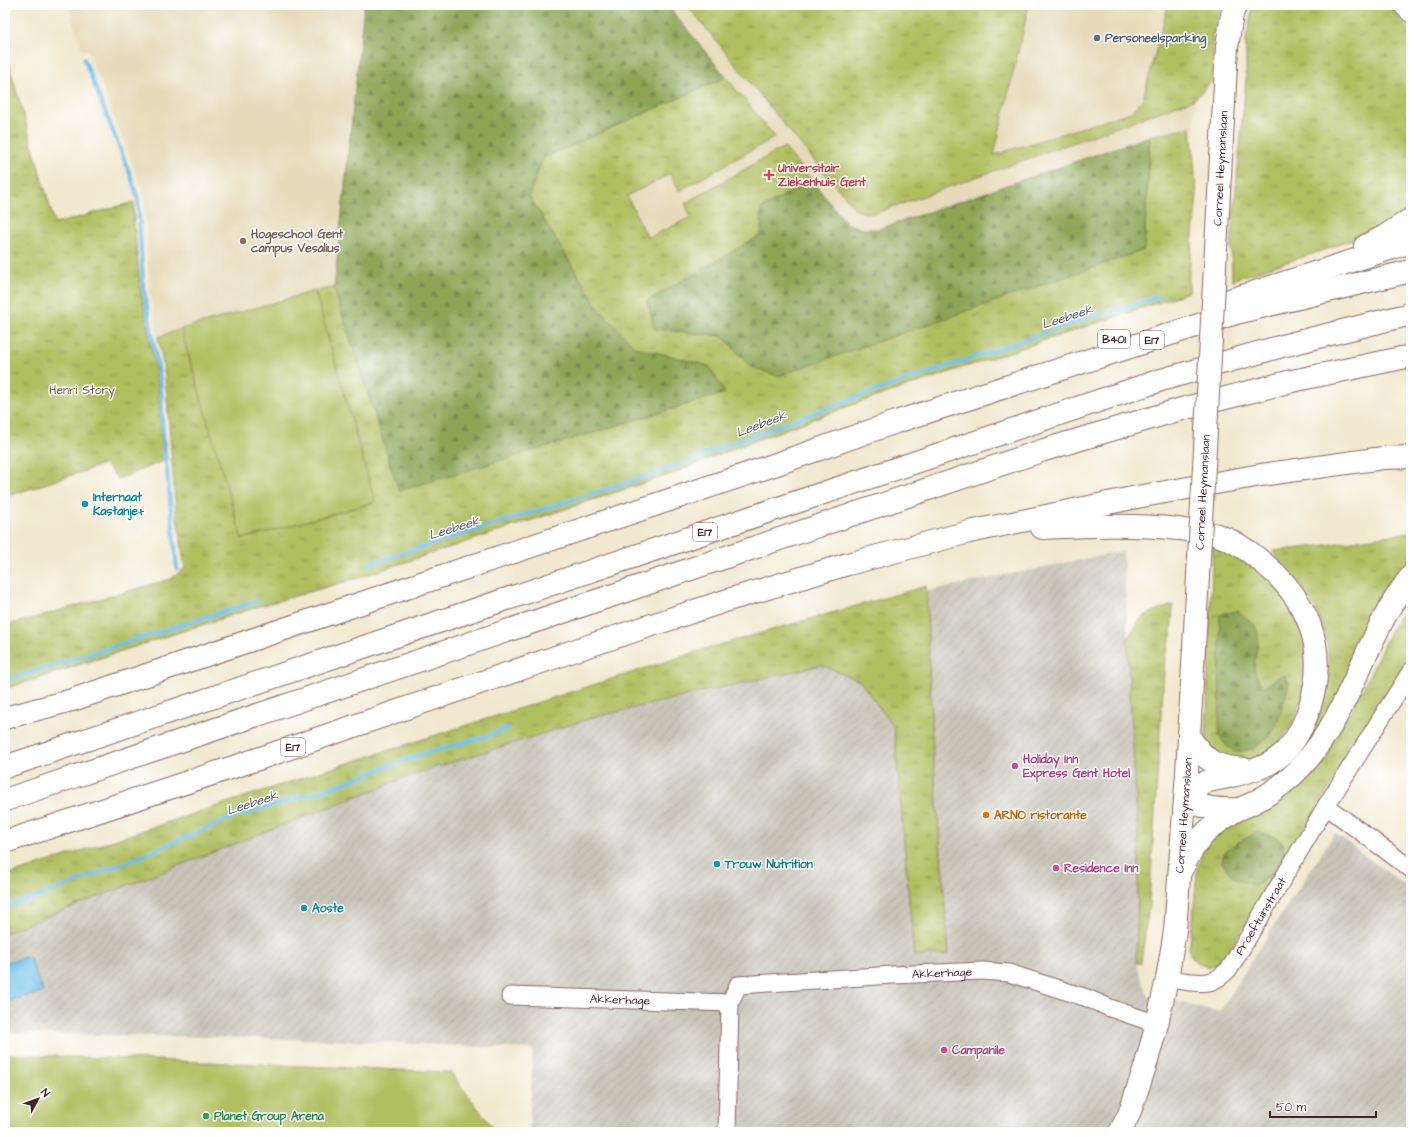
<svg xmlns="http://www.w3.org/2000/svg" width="1416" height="1137" font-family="'Architects Daughter',sans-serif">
  <defs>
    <pattern id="industrial-furrows" width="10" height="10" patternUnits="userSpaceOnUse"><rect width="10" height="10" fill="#c8c4b8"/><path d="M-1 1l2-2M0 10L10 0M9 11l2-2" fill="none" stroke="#ada89e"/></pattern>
    <pattern id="grass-tufts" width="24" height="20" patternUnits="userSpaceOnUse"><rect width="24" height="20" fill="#b0bf61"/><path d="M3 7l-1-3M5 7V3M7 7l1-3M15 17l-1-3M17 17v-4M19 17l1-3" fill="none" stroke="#919b50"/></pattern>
    <pattern id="forest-firs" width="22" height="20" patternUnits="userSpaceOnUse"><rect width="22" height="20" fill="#8ca657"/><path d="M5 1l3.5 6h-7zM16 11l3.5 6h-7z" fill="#748748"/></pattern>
  </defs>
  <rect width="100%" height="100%" fill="#fff"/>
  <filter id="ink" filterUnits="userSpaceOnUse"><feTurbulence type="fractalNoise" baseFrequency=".025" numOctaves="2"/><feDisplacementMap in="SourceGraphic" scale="8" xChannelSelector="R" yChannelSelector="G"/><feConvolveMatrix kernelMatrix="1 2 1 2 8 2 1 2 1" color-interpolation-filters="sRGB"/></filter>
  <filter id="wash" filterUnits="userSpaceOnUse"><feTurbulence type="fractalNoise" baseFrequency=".012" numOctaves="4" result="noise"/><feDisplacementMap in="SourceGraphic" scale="16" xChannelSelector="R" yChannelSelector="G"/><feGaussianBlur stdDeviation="0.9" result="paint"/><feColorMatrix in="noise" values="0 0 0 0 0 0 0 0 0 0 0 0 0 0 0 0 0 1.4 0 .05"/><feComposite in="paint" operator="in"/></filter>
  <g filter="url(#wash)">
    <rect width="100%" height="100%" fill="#f2e8cf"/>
    <!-- built -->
    <path fill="#e7daba" d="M67,5H1199L1197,44L1189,274L778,376L725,393L399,491L404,506L176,511L165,375L151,299L144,195L88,50L82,49Z"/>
    <!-- industrial -->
    <path fill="url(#industrial-furrows)" d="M1123,551L1139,855L1136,963L1147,995L1220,1012L1258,950L1335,833L1411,890V1132H529L533,1049L305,1039L5,1033V933L412,775L595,717L728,688L889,599Z"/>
    <!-- grass -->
    <g fill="url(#grass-tufts)" stroke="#7d6f46" fill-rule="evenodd">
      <path d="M687,5H1029L994,155L1131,112L1143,99L1168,5H1222L1212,35L1214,79L1195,99L876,213H865L856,210L791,133Z"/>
      <path d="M1253,5H1388L1409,29L1411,31V208L1385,227L1324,250L1232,280L1231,243L1246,78V40L1252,8Z"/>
      <path d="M5,51L55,224L134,202V221L140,286L158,383L163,461L118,479L105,464L5,497Z"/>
      <path d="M726,77L775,137L679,191L670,174L627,196L648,238L691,217L685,203L784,147L812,181L762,208V235L647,301L655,329L723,336L751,367L1144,250L1150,136L1191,128L1197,195L1189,274V292L849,406L743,445L671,474L358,578L260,606L5,689V626L171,579L185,568L176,511L165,375L158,337L181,329L242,539L375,502L315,291L334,288L399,491L709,366L635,347L598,308L529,196L543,158Z"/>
      <path d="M1411,532V563L1395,584L1328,718L1298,762L1264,786L1261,779C1314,757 1339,686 1324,632C1323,626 1319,619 1317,612C1310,599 1301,586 1291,575C1285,566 1278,561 1273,551L1320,546Z"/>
      <path d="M1213,541C1218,543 1223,545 1227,547C1235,552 1242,559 1249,565C1256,571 1265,577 1272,584C1285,597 1300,622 1304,639C1313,676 1298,738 1262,755C1256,758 1249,761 1242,760C1230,759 1218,753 1208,746L1206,735ZM1237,611L1253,624C1253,642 1249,673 1263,686L1272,684L1277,678L1225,744Z"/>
      <path d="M926,586L933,754L949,955L914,956L894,728L860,681L821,665L595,717L412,775L5,933V876L314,774L712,647Z"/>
      <path d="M1411,599V656L1225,958L1212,966L1208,967L1201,965L1191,957L1190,953L1189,948L1193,918L1197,870L1201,857L1207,846L1219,834L1234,825L1273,805L1299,784L1319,763L1338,733L1364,687L1390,632Z"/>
      <path d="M1173,605L1171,637L1165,656L1149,904L1141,963H1136L1139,855L1127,639L1142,617L1155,611Z"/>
    </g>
    <!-- forest -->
    <g fill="url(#forest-firs)" stroke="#6b6241">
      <path d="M364,5H667L726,77L543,158L529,196L598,308L635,347L709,366L725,393L399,491L334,288Z"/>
      <path d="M1150,136L1144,250L778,376L751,367L723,336L655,329L647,301L761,235L762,208L812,181L846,223L862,229H879Z"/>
      <path d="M1237,611C1244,617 1257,624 1258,634C1260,652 1245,670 1263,686C1272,684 1276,678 1284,675L1289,683L1278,721L1268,737L1254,749L1235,752L1225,744L1219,736L1220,615L1225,613Z"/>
      <path d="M1258,832L1276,837L1283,843L1285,859L1277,872L1257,885C1237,881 1233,880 1222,862L1224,853L1239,842Z"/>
    </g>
    <!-- garden -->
    <g fill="#b0bf61" stroke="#7d6f46">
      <path d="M315,291L375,502L242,539L181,329Z"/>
      <path d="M5,1054L450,1072L496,1132H5Z"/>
    </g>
    <!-- water -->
    <path fill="#6ebfea" stroke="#5c6f8a" d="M29,956L43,992L5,1002V963Z"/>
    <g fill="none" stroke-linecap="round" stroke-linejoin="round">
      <!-- stream -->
      <g stroke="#6ebfea" stroke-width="4">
        <path d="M84,59L130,174L138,199L143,285L161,383L163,431L177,569"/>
        <path d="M369,564L649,476L765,431L850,400L1075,323L1159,297"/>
        <path d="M5,681L258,601"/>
        <path d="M5,907L40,896L140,857L229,819L328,789L423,754L489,736L508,728"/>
      </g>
    </g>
  </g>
  <g filter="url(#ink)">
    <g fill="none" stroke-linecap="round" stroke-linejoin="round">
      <defs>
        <g id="street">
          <path d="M1326,806L1411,869"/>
          <path id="s1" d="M1167,979C1179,980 1201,985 1212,981C1219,979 1225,973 1230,968L1326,806L1411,671"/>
          <path id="s2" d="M510,996L730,1003"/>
          <path id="s3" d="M727,1132L730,1003L738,985L893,975L982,971L1009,973L1087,998L1110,1008L1157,1024"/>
        </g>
        <g id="secondary">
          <path id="s4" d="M1217,230L1227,47L1232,14L1236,5"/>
          <path id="s5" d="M1120,1132L1129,1114L1146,1064L1157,1024L1167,979L1175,931L1187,772L1198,576"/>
        </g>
        <g id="highway">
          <path d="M1405,5L1411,11"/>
          <path d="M1365,246L1385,236L1411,219"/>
          <path d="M1224,302L1411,242"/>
          <path d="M1042,528C1087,526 1133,524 1178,529C1191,531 1204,532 1217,535C1233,540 1248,550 1261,561C1306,597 1328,645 1311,702C1307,717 1300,733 1290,746C1274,767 1248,772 1224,778C1218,779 1211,780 1206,782C1198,786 1192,793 1185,800C1206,808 1216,810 1239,809"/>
          <path d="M5,718L72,700L768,467L896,422L1236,313L1411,271"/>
          <path d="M1189,736C1207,763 1213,766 1244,769"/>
          <path d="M5,767L1161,380L1286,345L1411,314"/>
          <path d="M5,800L1044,450L1178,410L1292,381L1411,356"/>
          <path d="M5,842L258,759L579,649L728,600L848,564L969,532L1137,497L1261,475L1383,458L1411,457"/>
          <path d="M1180,872C1189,856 1197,839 1211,828C1220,821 1230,814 1239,809C1244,807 1249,805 1253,803C1270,794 1288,781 1301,767C1352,712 1365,634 1411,576"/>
        </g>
      </defs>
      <!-- street casing -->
      <use href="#street" stroke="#856564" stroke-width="19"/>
      <!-- secondary casing -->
      <use href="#secondary" stroke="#856564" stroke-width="24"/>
      <!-- highway casing -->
      <use href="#highway" stroke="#856564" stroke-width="24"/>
      <!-- street -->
      <use href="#street" stroke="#fff" stroke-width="17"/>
      <!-- secondary -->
      <use href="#secondary" stroke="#fff" stroke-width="22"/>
      <!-- highway -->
      <use href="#highway" stroke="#fff" stroke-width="22"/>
      <defs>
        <g id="secondary-bridge">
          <path id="s6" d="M1198,576L1217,230"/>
        </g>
      </defs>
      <!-- secondary-bridge casing -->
      <use href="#secondary-bridge" stroke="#856564" stroke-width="24" stroke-linecap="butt"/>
      <!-- secondary-bridge -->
      <use href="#secondary-bridge" stroke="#fff" stroke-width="22"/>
    </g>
  </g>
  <!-- markers -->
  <circle fill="#5c6f8a" stroke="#fff" stroke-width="1.5" cx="1097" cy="38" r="4"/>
  <path fill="#e0444e" stroke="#fff" stroke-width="1.5" d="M767 169h4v4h4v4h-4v4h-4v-4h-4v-4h4z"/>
  <circle fill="#8d6e63" stroke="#fff" stroke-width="1.5" cx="243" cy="241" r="4"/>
  <g fill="#0f9aa8" stroke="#fff" stroke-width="1.5">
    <circle cx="85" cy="504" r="4"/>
    <circle cx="717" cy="864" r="4"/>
    <circle cx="304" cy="908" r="4"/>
  </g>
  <g fill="#d1479c" stroke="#fff" stroke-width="1.5">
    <circle cx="1015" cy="766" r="4"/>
    <circle cx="1056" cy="868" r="4"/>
    <circle cx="944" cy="1050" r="4"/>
  </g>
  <circle fill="#e8710a" stroke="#fff" stroke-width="1.5" cx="986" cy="815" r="4"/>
  <circle fill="#2e9e5b" stroke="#fff" stroke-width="1.5" cx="206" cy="1116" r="4"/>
  <g text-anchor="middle" stroke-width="3" stroke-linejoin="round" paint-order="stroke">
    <!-- shield labels -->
    <g fill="#fff" stroke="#80626b" stroke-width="1">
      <rect x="1098" y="330" width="32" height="18" rx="3"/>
      <rect x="1140" y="331" width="24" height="18" rx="3"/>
      <rect x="693" y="523" width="24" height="18" rx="3"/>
      <rect x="281" y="738" width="24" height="18" rx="3"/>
    </g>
    <g font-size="11" font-weight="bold" fill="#4a1f2b">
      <text x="1114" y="343">B401</text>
      <text x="1152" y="344">E17</text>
      <text x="705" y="536">E17</text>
      <text x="293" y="751">E17</text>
    </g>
    <!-- service labels -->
    <g font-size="12" font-weight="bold" fill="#4e5e75" stroke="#fff" text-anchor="start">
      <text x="1105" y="42">Personeelsparking</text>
    </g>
    <!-- health labels -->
    <g font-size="12" font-weight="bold" fill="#be3a42" stroke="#fff" text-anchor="start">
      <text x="778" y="172">Universitair<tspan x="778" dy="14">Ziekenhuis Gent</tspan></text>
    </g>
    <!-- street labels -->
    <g font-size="12" fill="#4a1f2b" stroke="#fff">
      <text dy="4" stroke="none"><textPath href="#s4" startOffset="62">Corneel Heymanslaan</textPath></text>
      <text dy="4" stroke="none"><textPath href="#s6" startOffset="84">Corneel Heymanslaan</textPath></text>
      <text dy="4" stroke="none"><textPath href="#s5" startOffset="325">Corneel Heymanslaan</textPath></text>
      <text dy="4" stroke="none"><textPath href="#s1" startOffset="128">Proeftuinstraat</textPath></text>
      <text dy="4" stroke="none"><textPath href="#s3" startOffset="353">Akkerhage</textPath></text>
      <text dy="4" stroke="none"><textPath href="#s2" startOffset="110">Akkerhage</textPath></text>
    </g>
    <!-- education labels -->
    <g font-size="12" font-weight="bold" fill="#785e54" stroke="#fff" text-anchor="start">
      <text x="251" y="238">Hogeschool Gent<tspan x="251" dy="14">campus Vesalius</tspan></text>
    </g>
    <!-- park labels -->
    <g font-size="12" fill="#6e573e" stroke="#fff">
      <text x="82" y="394">Henri Story</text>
    </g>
    <!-- culture labels -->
    <g font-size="12" font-weight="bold" fill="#0d838f" stroke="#fff" text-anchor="start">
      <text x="93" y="501">Internaat<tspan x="93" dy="14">Kastanje+</tspan></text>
      <text x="725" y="868">Trouw Nutrition</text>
      <text x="312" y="912">Aoste</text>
    </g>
    <!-- hotel labels -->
    <g font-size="12" font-weight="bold" fill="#b23c85" stroke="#fff" text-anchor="start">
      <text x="1023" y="763">Holiday Inn<tspan x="1023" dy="14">Express Gent Hotel</tspan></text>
      <text x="1064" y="872">Residence Inn</text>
      <text x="952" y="1054">Campanile</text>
    </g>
    <!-- food labels -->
    <g font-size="12" font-weight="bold" fill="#c56008" stroke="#fff" text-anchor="start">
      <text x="994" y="819">ARNO ristorante</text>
    </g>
    <!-- leisure labels -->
    <g font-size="12" font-weight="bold" fill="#27864d" stroke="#fff" text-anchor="start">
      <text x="214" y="1120">Planet Group Arena</text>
    </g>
    <!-- water labels -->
    <g font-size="13" font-style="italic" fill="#57576e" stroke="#fff">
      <text transform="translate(1067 316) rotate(-18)" y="5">Leebeek</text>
      <text transform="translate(761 423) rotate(-21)" y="5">Leebeek</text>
      <text transform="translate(454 527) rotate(-17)" y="5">Leebeek</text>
      <text transform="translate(252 802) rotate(-18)" y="5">Leebeek</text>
    </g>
  </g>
  <!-- margin -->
  <rect width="1416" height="1137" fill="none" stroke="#fff" stroke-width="20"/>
  <!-- north arrow -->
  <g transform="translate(38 1099) rotate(49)" stroke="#ffffff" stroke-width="3" paint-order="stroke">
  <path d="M0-3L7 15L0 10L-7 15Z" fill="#4a1f2b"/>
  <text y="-6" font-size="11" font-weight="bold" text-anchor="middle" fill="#4a1f2b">N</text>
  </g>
  <!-- scale -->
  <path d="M1270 1111v6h106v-6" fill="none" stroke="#4a1f2b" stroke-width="2"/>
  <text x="1276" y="1111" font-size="12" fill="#4a1f2b" stroke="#ffffff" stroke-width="3" paint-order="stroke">50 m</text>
</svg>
